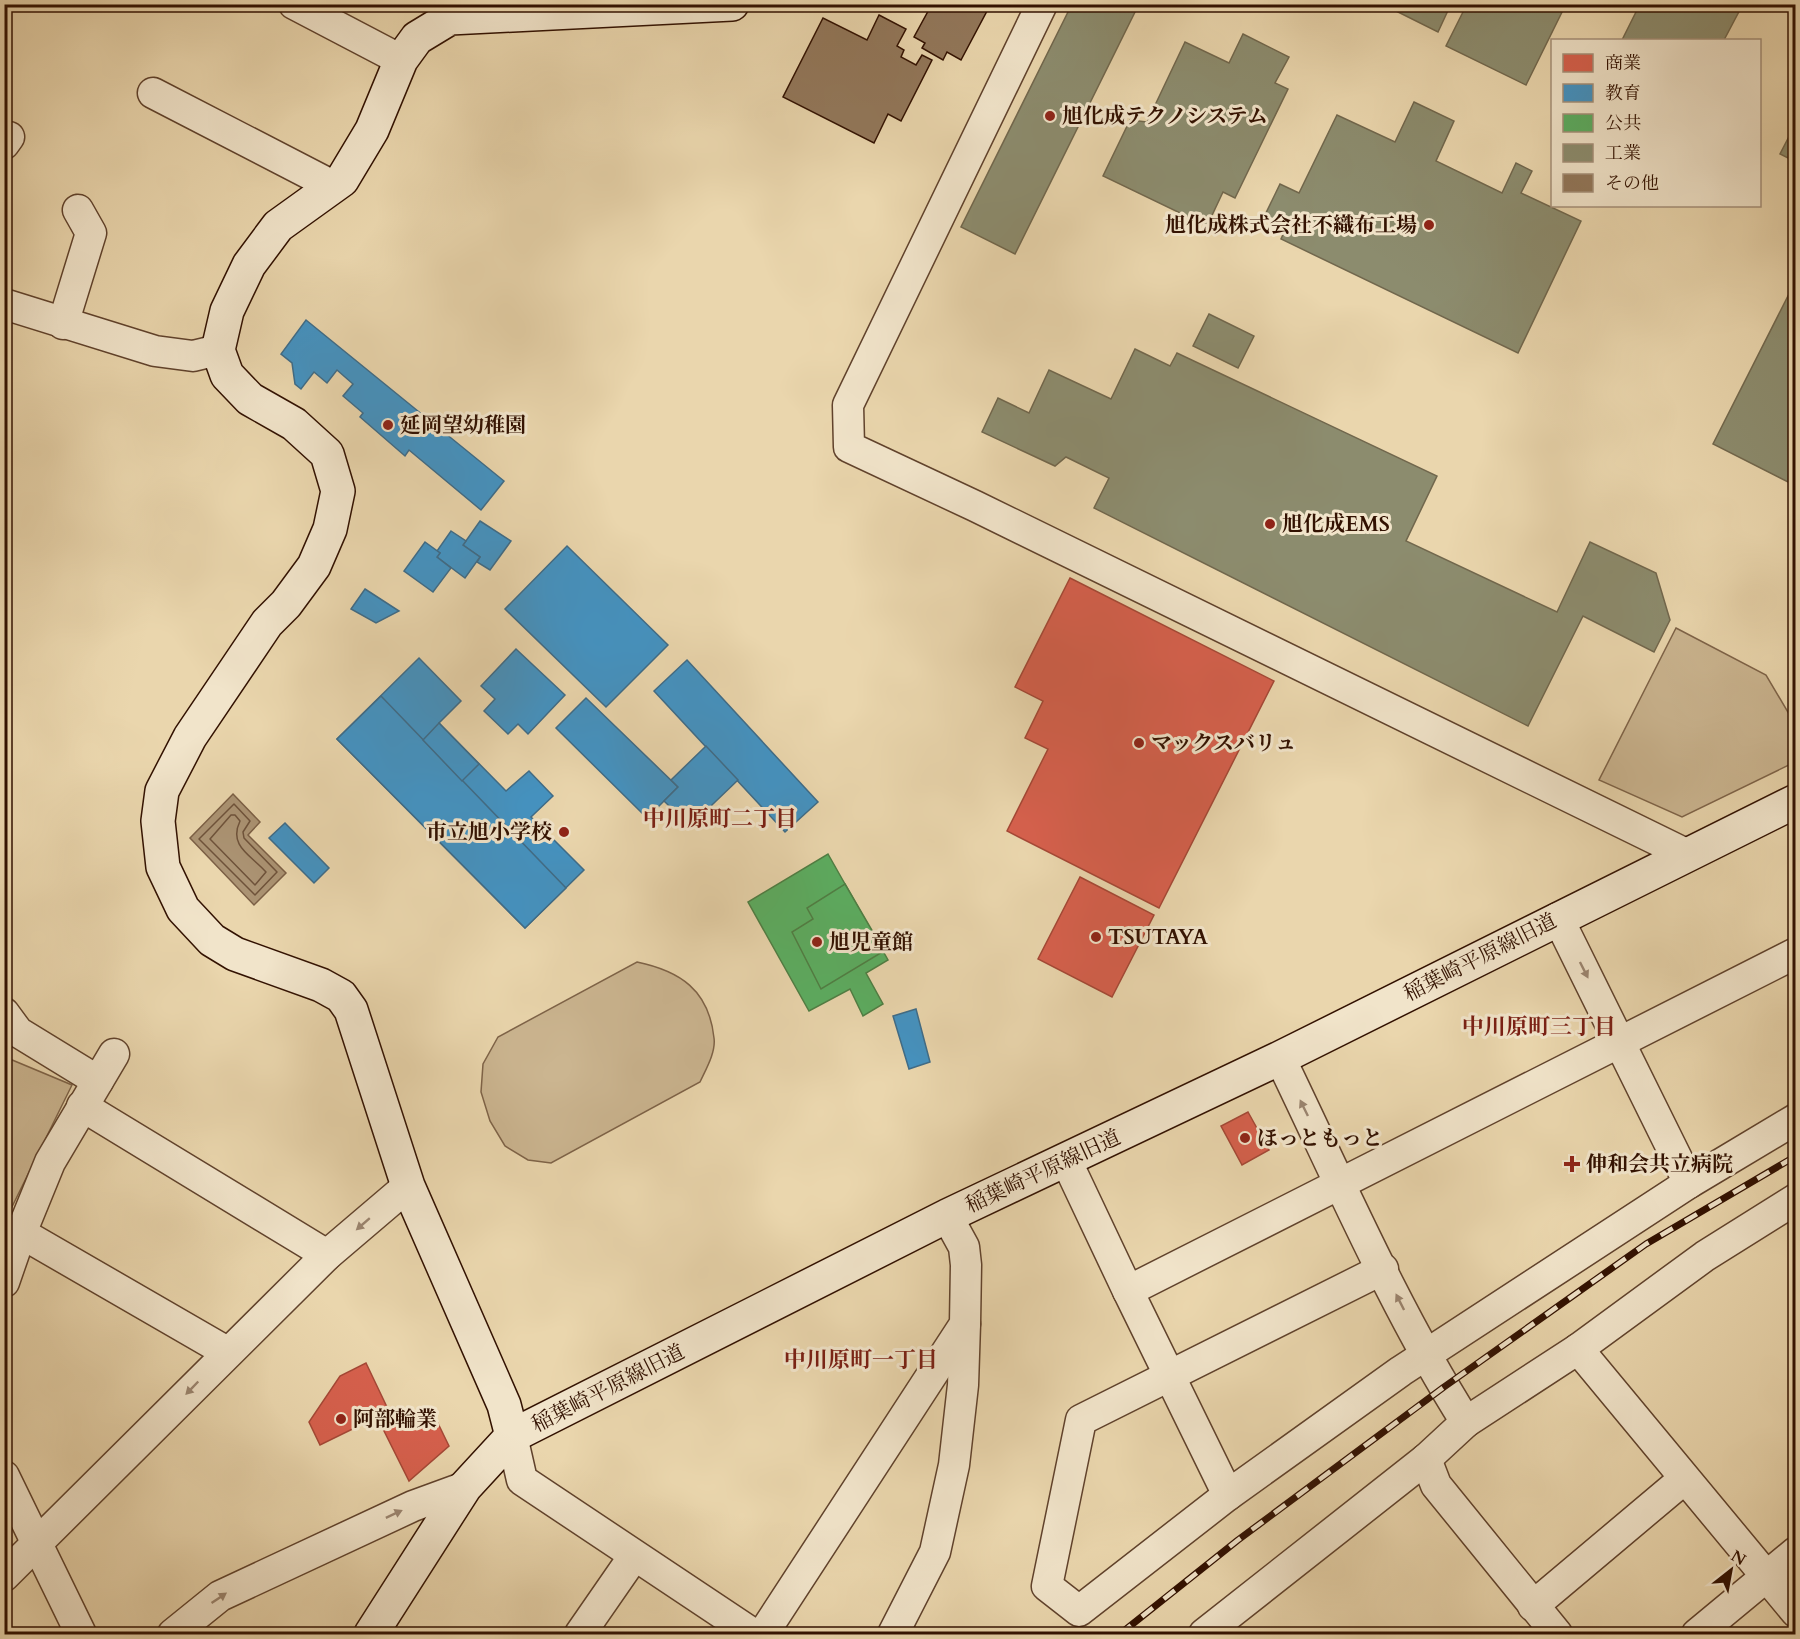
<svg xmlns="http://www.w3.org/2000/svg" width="1800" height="1639" font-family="Cardo,'Noto Serif JP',serif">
  <rect width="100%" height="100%" fill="#ead6ad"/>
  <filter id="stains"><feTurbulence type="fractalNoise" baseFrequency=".00333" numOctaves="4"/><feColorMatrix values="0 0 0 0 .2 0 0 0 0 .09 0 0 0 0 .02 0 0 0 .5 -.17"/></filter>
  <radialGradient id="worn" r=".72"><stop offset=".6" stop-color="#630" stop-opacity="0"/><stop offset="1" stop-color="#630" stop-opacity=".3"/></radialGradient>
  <!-- green -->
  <g fill="#cbb590" stroke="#7e6348" stroke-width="1.5">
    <path d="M1676,628L1766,675L1795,724V762L1682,817L1599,780Z"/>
    <path d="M637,962C680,971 709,990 714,1038C716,1052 706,1069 700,1082L551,1163L528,1160L505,1146L490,1121L481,1092L483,1064L498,1037Z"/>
    <path d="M5,1057L72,1085L5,1221Z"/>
  </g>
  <!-- water -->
  <path fill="#ab9373" stroke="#7b5f45" stroke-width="1.5" d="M233,794L260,822L248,835L286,873L254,905L190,838Z"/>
  <!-- shops -->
  <g fill="#d6604d" stroke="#a54836" stroke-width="1.5">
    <path d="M1070,578L1274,681L1159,908L1007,831L1048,749L1025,738L1043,701L1015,687Z"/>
    <path d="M1080,877L1154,915L1112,997L1038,959Z"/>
    <path d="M1248,1112L1269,1150L1242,1165L1221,1126Z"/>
    <path d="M366,1363L397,1428L432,1411L449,1446L409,1481L377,1417L320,1445L309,1422L340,1376Z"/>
  </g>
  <!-- schools -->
  <g fill="#4393c3" stroke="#3e6c89" stroke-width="1.5">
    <path d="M306,320L504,481L481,510L409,450L405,456L360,417L363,413L343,396L353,384L337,370L327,383L314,372L301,389L295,384L292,363L281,354Z"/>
    <path d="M480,521L511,541L490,570L477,562L480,557L463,545Z"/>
    <path d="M451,531L466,541L463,545L480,557L465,578L437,557L440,553L437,551Z"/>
    <path d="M425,542L440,553L437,557L451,568L433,592L404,571Z"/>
    <path d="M567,546L668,645L606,707L505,609Z"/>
    <path d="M365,589L399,611L376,623L351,609Z"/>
    <path d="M516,649L565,695L528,734L518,724L508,734L484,711L495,699L481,686Z"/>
    <path d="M419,658L461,701L439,723L506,791L529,771L553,796L531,817L584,870L525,928L337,739Z"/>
    <path d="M687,660L818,802L785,832L654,691Z"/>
    <path d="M381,696L566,888L525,928L337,739Z"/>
    <path d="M586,698L678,787L647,818L556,728Z"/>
    <path d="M439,723L479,764L462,781L423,740Z"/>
    <path d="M706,746L738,780L690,826L664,801L678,787L671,780Z"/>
    <path d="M285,823L329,868L314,883L269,838Z"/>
    <path d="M916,1009L930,1062L909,1069L893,1016Z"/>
  </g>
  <!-- public -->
  <g fill="#5aae61" stroke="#4e7f44" stroke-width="1.5">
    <path d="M828,854L888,960L866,973L883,1004L863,1016L850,989L809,1011L748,902Z"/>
    <path d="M845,884L884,951L821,989L792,932L813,919L807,908Z"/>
  </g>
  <!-- industry -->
  <g fill="#8c8c6e" stroke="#71674d" stroke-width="1.5">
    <path d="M1072,4H1139L1015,254L961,227Z"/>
    <path d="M1382,4H1451L1438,32Z"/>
    <path d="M1467,4H1566L1526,85L1446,46Z"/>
    <path d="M1640,4H1743L1724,40H1622Z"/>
    <path d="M1243,34L1289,57L1275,83L1288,89L1235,198L1223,192L1207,226L1103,176L1130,120L1147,122L1185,42L1229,63Z"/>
    <path d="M1414,102L1454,121L1436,161L1502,193L1516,163L1532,171L1521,193L1581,221L1518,353L1281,239L1286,228L1264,217L1280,184L1299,193L1337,115L1395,142Z"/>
    <path d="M1796,123V162L1780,154Z"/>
    <path d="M1791,290L1796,292V486L1713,444Z"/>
    <path d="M1209,314L1254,336L1238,368L1193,346Z"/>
    <path d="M1135,349L1170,366L1177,353L1437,476L1406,541L1557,612L1590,542L1656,573L1670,620L1654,652L1583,616L1528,726L1094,508L1109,478L1066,457L1055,466L982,432L998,398L1029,413L1049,370L1111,399Z"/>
  </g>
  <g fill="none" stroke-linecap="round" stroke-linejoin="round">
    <!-- shore -->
    <g stroke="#6e523a" stroke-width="1.5">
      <path d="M234,804L250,821L243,832L244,838L277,872L255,895L199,839Z"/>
      <path d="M231,815H235L240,821C228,846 251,855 266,872L255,885L210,839Z"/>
    </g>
  </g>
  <!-- building -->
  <g fill="#92775a" stroke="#321101" stroke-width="1.5">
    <path d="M932,4H975L987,11L961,60L947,52L943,60L922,48L925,43L914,37Z"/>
    <path d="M879,15L906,29L897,46L904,50L901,57L916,65L922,55L932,60L901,121L888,114L874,143L783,97L823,18L867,40Z"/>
  </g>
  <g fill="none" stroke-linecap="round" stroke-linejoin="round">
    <defs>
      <g id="street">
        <path d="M294,4L401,60"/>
        <path d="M1042,4L848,405L849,447L975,506L1688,855"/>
        <path d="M153,93L333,186"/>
        <path d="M4,144L9,137"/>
        <path d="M4,304L155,351L193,356L218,350"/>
        <path d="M63,324L91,233L78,210"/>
        <path d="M1558,918L1689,1183"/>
        <path d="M4,1013L18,1032L98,1081"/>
        <path d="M1280,1058C1338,1178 1395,1310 1466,1422"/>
        <path d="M82,1106L327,1255"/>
        <path d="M1066,1160L1128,1291L1796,953"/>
        <path d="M21,1233L227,1352"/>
        <path d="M4,1282L21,1233L50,1162L114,1054"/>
        <path d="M1128,1291L1228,1495L1401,1371L1689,1183L1796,1119"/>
        <path d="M1578,1349L1796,1612"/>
        <path d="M512,1436L522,1480L753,1634"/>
        <path d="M1426,1459L1436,1485L1557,1634"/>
        <path d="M4,1476L81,1634"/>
        <path d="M1228,1495L1079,1611L1047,1586L1081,1420L1383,1269"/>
        <path d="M4,1576L327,1255L408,1186"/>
        <path d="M1533,1606L1684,1479"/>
        <path d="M173,1634L220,1596L413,1506L465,1487"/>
        <path d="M580,1634L634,1556"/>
        <path d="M763,1634L965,1324L966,1265L964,1247L947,1216"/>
        <path d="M893,1634L935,1552L954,1465L963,1385L965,1324"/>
        <path d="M1204,1634L1426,1459L1466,1422L1578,1349L1705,1256L1796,1199"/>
        <path d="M1697,1634L1796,1552"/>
      </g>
      <g id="secondary">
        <path d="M512,1436L504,1405L408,1186L351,1010L341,996L321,985L235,954L212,940L183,909L163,867L158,821L162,791L190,737L267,623L286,604L314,566L330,529L338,491L327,454L294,424L250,399L227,375L218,350L227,311L249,265L278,226L342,180L372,130L401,60L417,38L450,18L732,4"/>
        <path d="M371,1634L465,1487L512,1436L947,1216L1280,1058L1796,801"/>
      </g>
    </defs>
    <!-- street casing -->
    <use href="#street" stroke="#60422c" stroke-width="33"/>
    <!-- secondary casing -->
    <use href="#secondary" stroke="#321101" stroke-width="36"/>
    <!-- street -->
    <use href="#street" stroke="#f1e4ca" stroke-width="30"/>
    <!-- secondary -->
    <use href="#secondary" stroke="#f1e4ca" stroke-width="33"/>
    <defs>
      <path id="rail" d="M1120,1634L1238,1540L1444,1387L1646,1244L1796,1156"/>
    </defs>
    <!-- rail casing -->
    <use href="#rail" stroke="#321101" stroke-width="7"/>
    <!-- rail -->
    <use href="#rail" stroke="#f1e4ca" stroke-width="4.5" stroke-dasharray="14" stroke-linecap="butt"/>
  </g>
  <!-- one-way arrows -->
  <defs><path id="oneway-solid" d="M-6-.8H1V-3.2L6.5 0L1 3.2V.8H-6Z" transform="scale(1.5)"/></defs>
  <g fill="#9b8570">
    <use href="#oneway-solid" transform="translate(1584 970) rotate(63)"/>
    <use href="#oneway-solid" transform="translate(1304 1108) rotate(-116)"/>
    <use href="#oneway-solid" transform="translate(363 1224) rotate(139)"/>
    <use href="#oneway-solid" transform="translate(1400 1302) rotate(-117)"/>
    <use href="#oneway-solid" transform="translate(192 1388) rotate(134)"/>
    <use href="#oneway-solid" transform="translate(394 1514) rotate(-25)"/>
    <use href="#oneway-solid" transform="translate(219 1598) rotate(-34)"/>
  </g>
  <!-- markers -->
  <g fill="#8f2418" stroke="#f1e4ca" stroke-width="2">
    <circle cx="1050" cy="116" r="6"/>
    <circle cx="1429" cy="225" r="6"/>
    <circle cx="388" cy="425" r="6"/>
    <circle cx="1270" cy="524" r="6"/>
    <circle cx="1139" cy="743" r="6"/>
    <circle cx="564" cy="832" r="6"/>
    <circle cx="1096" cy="937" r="6"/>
    <circle cx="817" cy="942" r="6"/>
    <circle cx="1245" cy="1138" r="6"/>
    <path d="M1569 1155h6v6h6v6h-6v6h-6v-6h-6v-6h6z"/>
    <circle cx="341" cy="1419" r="6"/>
  </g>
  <g text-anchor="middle" stroke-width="6" stroke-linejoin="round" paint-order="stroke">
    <!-- poi labels -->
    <g font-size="21" font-weight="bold" fill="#321101" stroke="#f1e4ca" text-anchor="start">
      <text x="1062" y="123">旭化成テクノシステム</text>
      <text x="1417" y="232" text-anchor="end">旭化成株式会社不織布工場</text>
      <text x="400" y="432">延岡望幼稚園</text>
      <text x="1282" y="531">旭化成EMS</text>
      <text x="1151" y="750">マックスバリュ</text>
      <text x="552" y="839" text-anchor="end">市立旭小学校</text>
      <text x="1108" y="944">TSUTAYA</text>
      <text x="829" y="949">旭児童館</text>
      <text x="1257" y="1145">ほっともっと</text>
      <text x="1586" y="1171">伸和会共立病院</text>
      <text x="353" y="1426">阿部輪業</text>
    </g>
    <!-- street labels -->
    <g font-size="21" fill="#321101" stroke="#f1e4ca">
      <text transform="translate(1480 957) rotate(-27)" y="7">稲葉崎平原線旧道</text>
      <text transform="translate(1043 1171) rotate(-25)" y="7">稲葉崎平原線旧道</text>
      <text transform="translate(608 1388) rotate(-27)" y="7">稲葉崎平原線旧道</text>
    </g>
    <!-- neighbourhood labels -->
    <g font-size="22" font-weight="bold" fill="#7a1f14" stroke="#f1e4ca">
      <text x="720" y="826">中川原町二丁目</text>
      <text x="1539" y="1034">中川原町三丁目</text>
      <text x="861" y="1367">中川原町一丁目</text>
    </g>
  </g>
  <!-- margin -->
  <rect width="1800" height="1639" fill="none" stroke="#ead6ad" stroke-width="24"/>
  <rect x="6" y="6" width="1788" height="1627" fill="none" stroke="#321101" stroke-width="3"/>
  <rect x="12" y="12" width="1776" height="1615" fill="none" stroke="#321101" stroke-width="1.5"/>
  <!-- legend -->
  <rect x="1551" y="39" width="210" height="168" fill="#f1e4ca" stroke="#a5907a" stroke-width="1.5"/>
  <rect x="1563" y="54" width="30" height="18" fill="#d6604d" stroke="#a5907a" stroke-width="1.5"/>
  <text x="1605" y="69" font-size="18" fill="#321101">商業</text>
  <rect x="1563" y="84" width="30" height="18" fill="#4393c3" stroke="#a5907a" stroke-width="1.5"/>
  <text x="1605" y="99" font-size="18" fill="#321101">教育</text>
  <rect x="1563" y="114" width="30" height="18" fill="#5aae61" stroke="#a5907a" stroke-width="1.5"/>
  <text x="1605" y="129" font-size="18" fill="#321101">公共</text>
  <rect x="1563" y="144" width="30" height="18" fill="#8c8c6e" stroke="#a5907a" stroke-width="1.5"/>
  <text x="1605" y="159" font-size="18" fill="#321101">工業</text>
  <rect x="1563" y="174" width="30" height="18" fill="#92775a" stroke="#a5907a" stroke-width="1.5"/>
  <text x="1605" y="189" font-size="18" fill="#321101">その他</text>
  <!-- north arrow -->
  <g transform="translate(1731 1570) rotate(31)" stroke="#f1e4ca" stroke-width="4.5" paint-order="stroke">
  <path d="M0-4.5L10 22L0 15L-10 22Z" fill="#321101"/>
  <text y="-9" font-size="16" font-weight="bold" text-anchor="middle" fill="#321101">N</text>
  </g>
  <rect width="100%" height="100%" filter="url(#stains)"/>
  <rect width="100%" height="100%" fill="url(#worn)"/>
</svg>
